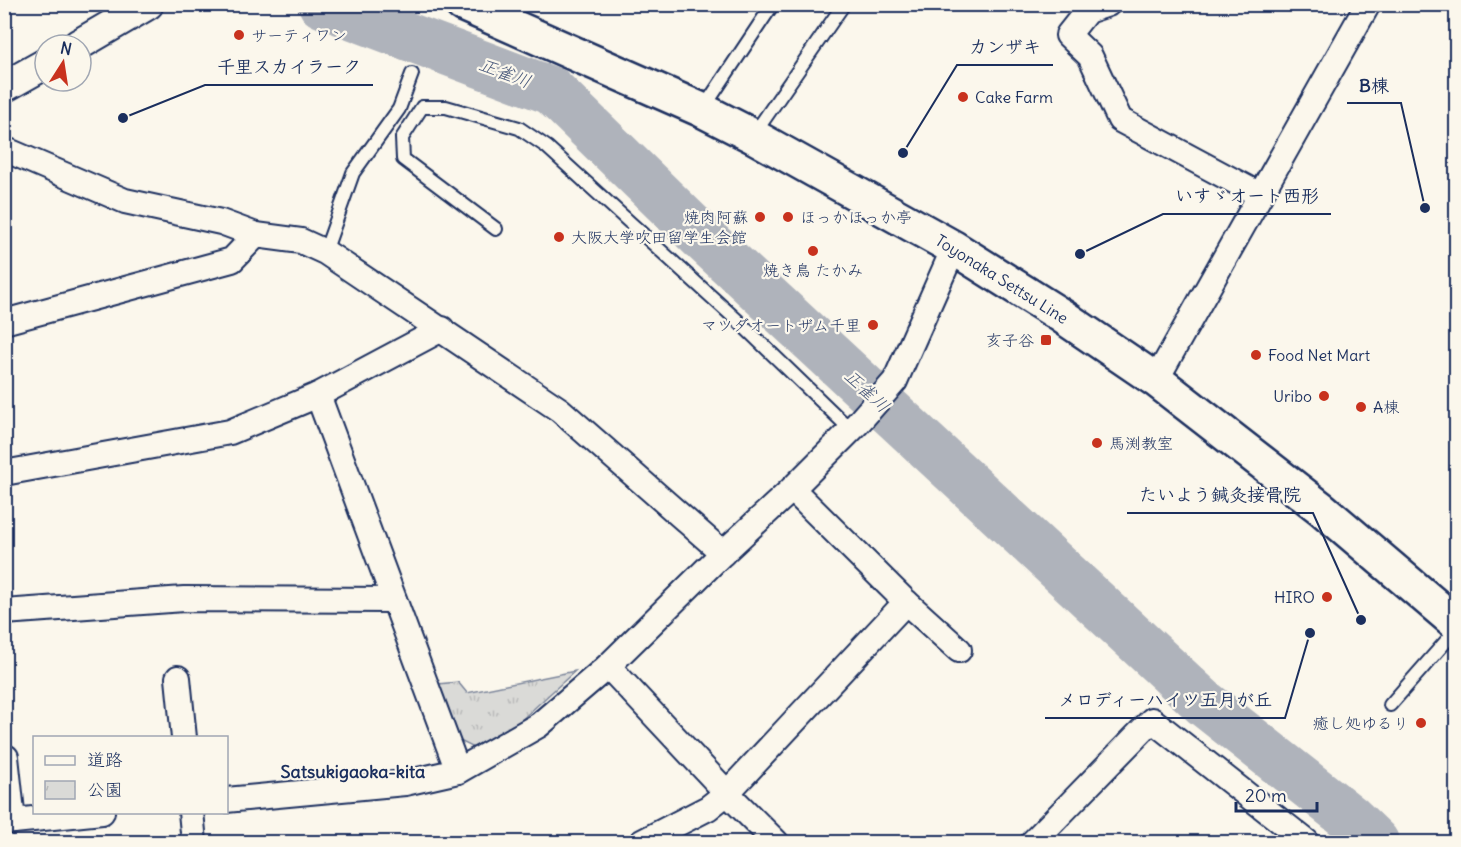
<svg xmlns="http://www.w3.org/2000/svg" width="1461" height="847" font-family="Delius,'Klee One',sans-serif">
  <defs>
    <pattern id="park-tufts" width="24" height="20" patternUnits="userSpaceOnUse" patternTransform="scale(1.5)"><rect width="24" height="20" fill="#dadad7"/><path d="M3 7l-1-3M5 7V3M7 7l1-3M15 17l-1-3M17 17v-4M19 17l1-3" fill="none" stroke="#babbbb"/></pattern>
  </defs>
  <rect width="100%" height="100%" fill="#fbf7ec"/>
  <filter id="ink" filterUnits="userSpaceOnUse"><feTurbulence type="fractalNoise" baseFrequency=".0167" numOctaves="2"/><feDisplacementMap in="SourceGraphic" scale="12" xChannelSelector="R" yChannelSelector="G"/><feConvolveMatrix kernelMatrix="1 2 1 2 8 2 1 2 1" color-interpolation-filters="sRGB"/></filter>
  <g filter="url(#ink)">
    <!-- park -->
    <path fill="url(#park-tufts)" stroke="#7a849a" stroke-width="1.5" d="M575,671L517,724L474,748L460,741L438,684L458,682L467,693Z"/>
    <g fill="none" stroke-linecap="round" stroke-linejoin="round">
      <!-- river -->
      <path stroke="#afb3bb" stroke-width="48" d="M322,4L552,91L703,238L1204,703L1350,818L1375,842"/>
      <defs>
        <g id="service">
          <path d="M703,109L773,4"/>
          <path d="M754,134L844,4"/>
          <path d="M496,229L403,159L402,138L422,107H446L519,128L547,147L738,321L851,430"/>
          <path d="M325,252L353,173L399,109L412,74"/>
          <path d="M1390,705L1456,630"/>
        </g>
        <g id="minor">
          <path d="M1108,4L1087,11L1068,35L1090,56L1120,120L1260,195"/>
          <path d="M4,149L125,201L221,222L256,235L301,241L325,252L560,410L723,553"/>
          <path d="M4,322L232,260L256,235"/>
          <path d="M1156,380L1368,4"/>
          <path d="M318,395L458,771"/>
          <path d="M4,473L230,432L318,395L442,329"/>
          <path d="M906,602L959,650"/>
          <path d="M4,612L184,599L394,600"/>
          <path d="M608,666L727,793L776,842"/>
          <path d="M178,678L184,738"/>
          <path d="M6,757L13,821"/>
          <path d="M226,800L405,783L458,771L539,725L608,666L723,553L792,489L858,423L895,381L954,248"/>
          <path d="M191,812L194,842"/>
          <path d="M4,822L102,812"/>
          <path d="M642,842L708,808L727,793L906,602L792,489"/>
          <path d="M1033,842L1152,720L1307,842"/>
        </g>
        <g id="tertiary">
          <path d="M78,45L148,4"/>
          <path d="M4,87L45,64"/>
        </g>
        <path id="secondary" d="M462,4L702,110L753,136L954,248L1062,316L1156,380L1322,509L1456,623"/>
      </defs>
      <!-- service casing -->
      <use href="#service" stroke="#1b2f5e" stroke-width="16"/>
      <!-- minor casing -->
      <use href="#minor" stroke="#1b2f5e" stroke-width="28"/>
      <!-- tertiary casing -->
      <use href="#tertiary" stroke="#1b2f5e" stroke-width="34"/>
      <!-- secondary casing -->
      <use href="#secondary" stroke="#1b2f5e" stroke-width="38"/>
      <!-- service -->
      <use href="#service" stroke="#fbf7ec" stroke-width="12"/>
      <!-- minor -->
      <use href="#minor" stroke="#fbf7ec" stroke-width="24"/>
      <!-- tertiary -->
      <use href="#tertiary" stroke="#fbf7ec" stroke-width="30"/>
      <!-- secondary -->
      <use href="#secondary" stroke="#fbf7ec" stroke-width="33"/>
    </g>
  </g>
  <!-- markers -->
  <g fill="#c8321e" stroke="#fbf7ec" stroke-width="2">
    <circle cx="239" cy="35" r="6"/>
    <circle cx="963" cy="97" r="6"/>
    <circle cx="760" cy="217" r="6"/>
    <circle cx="788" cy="217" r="6"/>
    <circle cx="559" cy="237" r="6"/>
    <circle cx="813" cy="251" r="6"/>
    <circle cx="873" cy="325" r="6"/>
    <rect x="1040" y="334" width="12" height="12" rx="3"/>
    <circle cx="1256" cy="355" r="6"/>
    <circle cx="1324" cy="396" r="6"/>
    <circle cx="1361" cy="407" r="6"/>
    <circle cx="1097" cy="443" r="6"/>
    <circle cx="1327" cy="597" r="6"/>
    <circle cx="1421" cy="723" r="6"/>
  </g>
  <g text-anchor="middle" stroke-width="4.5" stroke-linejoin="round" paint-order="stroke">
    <!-- poi labels -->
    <g font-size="16" fill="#1b2f5e" stroke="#fbf7ec" text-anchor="start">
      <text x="251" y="41">サーティワン</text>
      <text x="975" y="103">Cake Farm</text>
      <text x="748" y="223" text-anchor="end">焼肉阿蘇</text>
      <text x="800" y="223">ほっかほっか亭</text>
      <text x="571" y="243">大阪大学吹田留学生会館</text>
      <text x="813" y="276" text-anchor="middle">焼き鳥 たかみ</text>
      <text x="861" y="331" text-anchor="end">マツダオートザム千里</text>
      <text x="1034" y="346" text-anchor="end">亥子谷</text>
      <text x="1268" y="361">Food Net Mart</text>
      <text x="1312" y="402" text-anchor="end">Uribo</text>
      <text x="1373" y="413">A棟</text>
      <text x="1109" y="449">馬渕教室</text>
      <text x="1315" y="603" text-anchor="end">HIRO</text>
      <text x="1409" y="729" text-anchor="end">癒し処ゆるり</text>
    </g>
    <!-- street labels -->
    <g font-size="16" fill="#1b2f5e" stroke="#fbf7ec">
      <text transform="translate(1002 279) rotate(32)" y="6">Toyonaka Settsu Line</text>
    </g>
    <!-- water labels -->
    <g font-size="18" font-style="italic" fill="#47577a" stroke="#fbf7ec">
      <text transform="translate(505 73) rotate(21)" y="6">正雀川</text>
      <text transform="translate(867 391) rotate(43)" y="6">正雀川</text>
    </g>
    <!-- neighbourhood labels -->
    <g font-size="18" font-weight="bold" fill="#1b2f5e" stroke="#fbf7ec">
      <text x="353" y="778">Satsukigaoka-kita</text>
    </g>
  </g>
  <!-- callouts -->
  <path fill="none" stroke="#1b2f5e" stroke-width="2" d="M903 153L957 65H1053M123 118L205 85H373M1425 208L1401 103H1347M1080 254L1163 214H1331M1361 620L1313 513H1127M1310 633L1285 718H1045"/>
  <g fill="#1b2f5e" stroke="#fbf7ec" stroke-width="2">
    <circle cx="903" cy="153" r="6"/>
    <circle cx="123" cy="118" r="6"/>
    <circle cx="1425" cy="208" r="6"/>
    <circle cx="1080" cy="254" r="6"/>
    <circle cx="1361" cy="620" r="6"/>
    <circle cx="1310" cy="633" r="6"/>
  </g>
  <g font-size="18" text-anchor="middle" font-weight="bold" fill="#1b2f5e" stroke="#fbf7ec" stroke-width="4.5" stroke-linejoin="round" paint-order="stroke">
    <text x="1005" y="53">カンザキ</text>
    <text x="289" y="73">千里スカイラーク</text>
    <text x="1374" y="92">B棟</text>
    <text x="1247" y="202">いすゞオート西形</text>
    <text x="1220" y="501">たいよう鍼灸接骨院</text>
    <text x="1165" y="706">メロディーハイツ五月が丘</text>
  </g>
  <!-- margin -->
  <rect width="1461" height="847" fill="none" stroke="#fbf7ec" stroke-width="24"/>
  <rect x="12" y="12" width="1437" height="823" fill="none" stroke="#1b2f5e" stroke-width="2" filter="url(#ink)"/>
  <!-- legend -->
  <rect x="33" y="736" width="195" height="78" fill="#fbf7ec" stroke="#a1a7b3" stroke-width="1.5"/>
  <rect x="45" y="756" width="30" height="9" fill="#fbf7ec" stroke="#a1a7b3" stroke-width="1.5"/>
  <text x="87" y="766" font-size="18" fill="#1b2f5e">道路</text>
  <rect x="45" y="781" width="30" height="18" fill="url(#park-tufts)" stroke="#a1a7b3" stroke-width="1.5"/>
  <text x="87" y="796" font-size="18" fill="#1b2f5e">公園</text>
  <!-- north arrow -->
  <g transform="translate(63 63) rotate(12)"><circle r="28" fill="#fbf7ec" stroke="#a1a7b3" stroke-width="1.5"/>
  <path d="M0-4.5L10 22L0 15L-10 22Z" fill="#c8321e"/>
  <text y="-9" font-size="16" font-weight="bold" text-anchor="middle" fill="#1b2f5e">N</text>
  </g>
  <!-- scale -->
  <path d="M1236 802v9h81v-9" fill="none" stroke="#1b2f5e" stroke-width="3"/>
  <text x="1245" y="802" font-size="18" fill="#1b2f5e" stroke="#fbf7ec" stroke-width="4.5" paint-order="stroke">20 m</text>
</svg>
